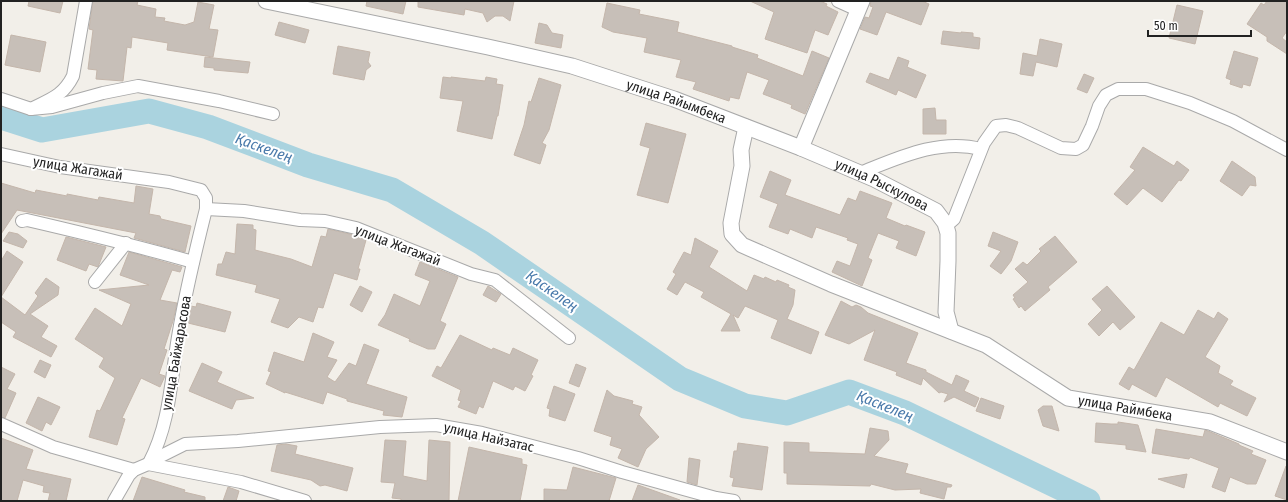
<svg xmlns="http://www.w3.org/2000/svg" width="1288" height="502" font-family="'Fira Sans Condensed',sans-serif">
  <rect width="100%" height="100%" fill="#f2efe9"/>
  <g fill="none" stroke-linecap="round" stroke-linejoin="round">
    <!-- river -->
    <path stroke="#aad3df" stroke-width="25" d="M1,117L42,130L149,111L208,127L308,165L392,190L482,243L680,379L745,406L787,413L849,392L905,413L1088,501"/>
  </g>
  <!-- building -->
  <g fill="#c7bfb8" stroke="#c4b6ab">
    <path d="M29,1H63L60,13L28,6Z"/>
    <path d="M93,1H138L137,5L156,9L155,17L165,18L164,21L185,25L194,22L198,2L214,5L209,29L218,30L213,57L167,50L168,43L132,37L131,48L127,47L123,81L96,79L97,70L88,69L93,30L89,29Z"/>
    <path d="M367,1H406L403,14L366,6Z"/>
    <path d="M418,1H514L510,21L503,16H495L487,22L483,13L465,9L464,15L418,7Z"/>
    <path d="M750,1H820L827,4L826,6L838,12L828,35L815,30L807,53L765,39L774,12Z"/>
    <path d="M871,1H922L929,4L921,25L886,12L877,35L860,29L865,17L869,18L873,7L870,6Z"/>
    <path d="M1267,1H1287V31L1282,38L1287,42V54L1267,41V37L1247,24L1261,3L1264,5Z"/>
    <path d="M607,3L640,10L639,14L679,22L677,32L732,46V47L758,55L757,58L803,76L812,51L829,58L805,114L791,108L792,105L763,94L769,80L747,72L739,99L730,97L729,101L693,89L696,82L676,77L681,60L644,52L647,38L613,32L602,27Z"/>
    <path d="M1177,5L1203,11L1195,44L1169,38Z"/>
    <path d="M279,22L309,30L305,43L275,35Z"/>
    <path d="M539,23L547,25L552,33L563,35L561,48L535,43Z"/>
    <path d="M943,31L961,33V32L973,33V37L980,38L979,49L941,44Z"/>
    <path d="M11,35L46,42L40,72L5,65Z"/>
    <path d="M1040,39L1062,44L1057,67L1036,62L1033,76L1020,74L1023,53L1037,56Z"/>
    <path d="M338,46L370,52L368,62L371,66L366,70L364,80L333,74Z"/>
    <path d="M1234,51L1258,58L1250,86L1243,84L1242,88L1230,84L1231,80L1226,78Z"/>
    <path d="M205,57L250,62L248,73L214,70V68L204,67Z"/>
    <path d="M898,57L909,61L907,67L926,75L916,98L898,90L896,95L866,82L870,73L889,80Z"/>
    <path d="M1084,74L1094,78L1087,93L1077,89Z"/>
    <path d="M443,77L451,78V77L485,81L486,77L497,79L496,84L503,85L498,116H497L492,139L457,131L463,101L440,98Z"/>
    <path d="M539,78L561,85L549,130L542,143L546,145L540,164L514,155L524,125L529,101L531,102Z"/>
    <path d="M935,108L936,120H946V134H923V109Z"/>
    <path d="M646,123L686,134L668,203L637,195L650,148L640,145Z"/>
    <path d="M1143,147L1174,166L1177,161L1189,170L1181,181L1179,180L1162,202L1143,188L1127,205L1114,194L1135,170L1130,167Z"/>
    <path d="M1232,161L1255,177L1256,186L1250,185L1242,196L1220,181Z"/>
    <path d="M770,171L791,180L785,195L840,215L848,198L856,201L860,191L892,203L886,218L905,226L906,225L925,232L916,256L896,248L899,241L878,233L868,258L872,260L862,286L832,272L837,261L850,266L858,244L847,240L848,238L816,227L812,238L790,229L788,234L769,227L778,204L760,197Z"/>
    <path d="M1,183L35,193L36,190L67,196V194L98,200L99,197L134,203L136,186L153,189L149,214L160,216L161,219L191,226L185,252L134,238L136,233L17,210L1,234Z"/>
    <path d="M237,224L253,225V229L256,230L255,250L291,259L312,267L321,236L326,237L328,229L354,235L366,240L358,269H360L357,280L334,273L323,308L318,307L313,322L299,317L288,328L271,322L280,299L255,292L257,285L216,275L218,264H222L226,252L235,254Z"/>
    <path d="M9,232L18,234L27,241L23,248L3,241Z"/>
    <path d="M993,232L1018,242L1011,261L1001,274L990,266L1001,251L988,246Z"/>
    <path d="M1055,236L1077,262L1048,287L1050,290L1025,311L1021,306L1019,308L1013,299L1015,298L1013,295L1028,282L1015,269L1023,262L1027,265L1041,251L1039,249Z"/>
    <path d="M66,237L106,247L98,267L89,264L86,271L57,260Z"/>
    <path d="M695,238L718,251L709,267L747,291L754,275L764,279L765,277L776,282L777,280L789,285L788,287L795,290L793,305L787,319L819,332L811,354L771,338L778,320L745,306L738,318L733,315L740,331H721L731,314L701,297L704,292L685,282L677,295L667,289L676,274L673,272L684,252L691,255Z"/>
    <path d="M7,251L23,262L1,297V261Z"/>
    <path d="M129,252L182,267L180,272L172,270L160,300L177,303L173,321L164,349L167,350L159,374L165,376L160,387L141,378L122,418L125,419L117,445L89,437L97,410L100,411L115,378L99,367L104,358L75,339L95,308L122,326L131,304L99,290L149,285L120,275Z"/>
    <path d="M420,262L458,277L440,321L446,324L435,349H428L409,341L410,339L378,325L385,315L394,294L420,306L430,281L415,275Z"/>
    <path d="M46,278L59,287L58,295L30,314L48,326L41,337L57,346L51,357L13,337L16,332L1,322V297L25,315L38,296L35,293Z"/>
    <path d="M360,286L372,292L362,312L350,305Z"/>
    <path d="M488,286L501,294L496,302L483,295Z"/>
    <path d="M1107,286L1135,317L1120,330L1113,322L1099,336L1088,324L1102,310L1092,299Z"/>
    <path d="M841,301L852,307L856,305L861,307L868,313L918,333L906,363L926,370V372L952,385L956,375L969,381L964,391L979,398L975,407L954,397L944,402L948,394L941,392L939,393L923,378L921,385L896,375L897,372L864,360L875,330L849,344L825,335Z"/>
    <path d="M197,303L231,312L225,332L188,323L191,306L196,307Z"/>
    <path d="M1198,310L1214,319L1218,312L1228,319L1205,357L1220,366L1218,373L1233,381L1230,385L1256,398L1247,416L1220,403L1218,407L1166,377L1156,397L1132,384L1129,390L1119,384L1129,367L1134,370L1161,322L1184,335Z"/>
    <path d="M313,333L334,342L327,357L337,360L327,377L335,382L349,363L356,366L364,344L379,350L366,384L407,397L402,417L383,415L384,411L347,401V399L327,392L323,404L285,392V393L266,384L271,372L268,371L274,352L304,362Z"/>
    <path d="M460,335L492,350L493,348L510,355L513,348L538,360L531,375L533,376L525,391L515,386L513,390L493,381L483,408L479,406L476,414L458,407L461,401L458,400L461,390L432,376L437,366L441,368Z"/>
    <path d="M40,360L51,365L45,378L34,372Z"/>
    <path d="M202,363L222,372L217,382L254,398L236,400L232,409L189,391Z"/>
    <path d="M576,364L586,368L579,387L569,383Z"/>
    <path d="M1,367L15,374L7,389L16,393L5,418L1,417Z"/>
    <path d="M554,386L575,394L565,421L549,416L550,409L547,408Z"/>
    <path d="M607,390L614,396L633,401L632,404L642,407L639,415L659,437L646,449L638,467L618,458L622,449L610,445L612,437L594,431Z"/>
    <path d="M38,397L60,407L51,425L46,422L42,431L26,423Z"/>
    <path d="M981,398L1004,406L1000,419L976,411Z"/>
    <path d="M1043,406H1052L1059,431L1043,426L1038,410Z"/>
    <path d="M1118,422L1138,425L1146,452L1126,449V445L1095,442L1096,423L1111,424H1118Z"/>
    <path d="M870,428L888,431L889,440L874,456L908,464L905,473L952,485L951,487H947L944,499L920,493L921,489L895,490L871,484L870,486L787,484V473H784V442L809,443V452L865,454Z"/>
    <path d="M1156,429L1203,437L1205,430L1208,431L1239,444V445L1253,451L1251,454L1266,460L1256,484H1247L1230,477L1225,492L1212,487L1219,468L1190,457L1189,459L1152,453Z"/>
    <path d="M1,438L33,450L26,469L71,479L66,501H48L50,493L43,492L44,486L23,480L17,501H1Z"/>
    <path d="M385,440L406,441L403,476L427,481L429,440L450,442L449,501H401V499L392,498L395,483L381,482Z"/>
    <path d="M738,443L768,447L762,490L732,486L734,478L730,477L734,451H737Z"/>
    <path d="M286,444L297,446L295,454L353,468L347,491L325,485L320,486L311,480L271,471L277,445Z"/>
    <path d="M469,447L522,459V464L527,465L520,501H458Z"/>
    <path d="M689,458L700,460L697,485L687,482Z"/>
    <path d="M1286,466H1287V500L1275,496Z"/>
    <path d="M573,467L616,478L609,501H544V489L567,490Z"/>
    <path d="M1187,474L1184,488L1158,479Z"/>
    <path d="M142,477L185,490L184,492L205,497V501H133Z"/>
    <path d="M638,485L680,500V501H632Z"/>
    <path d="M228,487L239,491L236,501H223Z"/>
  </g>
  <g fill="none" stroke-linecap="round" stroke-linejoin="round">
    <defs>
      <g id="minor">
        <path d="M838,1L858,10"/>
        <path d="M1,99L31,109C51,99 63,96 73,76L86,1"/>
        <path d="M31,109L52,107L103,93L138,86L219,101L273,114"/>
        <path d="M1,154L60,167L169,182L201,190L206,198V209C196,249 186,290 179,331C171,375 171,422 149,463"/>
        <path d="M860,173C898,158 939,138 981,149"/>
        <path d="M206,209L244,211L300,220L325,221L356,228L471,274L495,280L569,338"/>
        <path d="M22,221L27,220C83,233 138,246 193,262"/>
        <path d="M946,226L954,219L984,143L996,126L1006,125L1018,128L1061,148L1076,149L1083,145L1092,126L1099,106L1106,95L1118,89H1146L1190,103L1233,121L1287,150"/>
        <path d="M95,282L126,243"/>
        <path d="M1,424L53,447L134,470"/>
        <path d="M148,464L241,482L305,501"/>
        <path d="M114,501L129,475L134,470L148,464L161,456L185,444L238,441L380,427L436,425L482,433L578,458L622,472L716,498L734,501"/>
      </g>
      <g id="tertiary">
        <path id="s1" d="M266,1L488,47L572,66L674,99L801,148L874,179L936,211L945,223L948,233V261L946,312L951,331"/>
        <path id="s2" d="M746,127L741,150L742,166L731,223L732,234L742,245L831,284L986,345L1068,398L1210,422L1287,452"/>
        <path d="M801,148L862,1"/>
      </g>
    </defs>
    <!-- minor casing -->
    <use href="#minor" stroke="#a9a9a9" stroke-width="14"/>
    <!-- tertiary casing -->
    <use href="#tertiary" stroke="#a9a9a9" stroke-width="17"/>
    <!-- minor -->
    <use href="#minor" stroke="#fff" stroke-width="12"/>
    <!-- tertiary -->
    <use href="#tertiary" stroke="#fff" stroke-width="15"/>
  </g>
  <g text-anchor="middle" stroke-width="4" stroke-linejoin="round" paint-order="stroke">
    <!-- street labels -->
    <g font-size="14" fill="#222" stroke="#fff">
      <text dy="5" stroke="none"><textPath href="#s1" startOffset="423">улица Райымбека</textPath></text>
      <text transform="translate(78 168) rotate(9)" y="5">улица Жагажай</text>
      <text dy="5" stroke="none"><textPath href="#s1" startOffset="645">улица Рыскулова</textPath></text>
      <text transform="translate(398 245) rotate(21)" y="5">улица Жагажай</text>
      <text transform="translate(176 353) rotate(-80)" y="5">улица Байжарасова</text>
      <text dy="5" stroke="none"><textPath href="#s2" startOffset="543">улица Раймбека</textPath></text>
      <text transform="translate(489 437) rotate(13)" y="5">улица Найзатас</text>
    </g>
    <!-- water labels -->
    <g font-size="15" font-style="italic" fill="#4a7aab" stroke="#fff">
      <text transform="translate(264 148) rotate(20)" y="5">Қаскелең</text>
      <text transform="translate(552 291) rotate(35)" y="5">Қаскелең</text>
      <text transform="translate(885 406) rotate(22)" y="5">Қаскелең</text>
    </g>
  </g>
  <!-- border -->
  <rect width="1288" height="502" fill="none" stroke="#222222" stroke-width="4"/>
  <!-- scale -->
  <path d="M1148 30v6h103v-6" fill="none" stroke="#222222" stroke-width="2"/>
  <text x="1154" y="30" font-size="12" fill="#222222" stroke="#ffffff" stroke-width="3" paint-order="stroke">50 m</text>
</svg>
